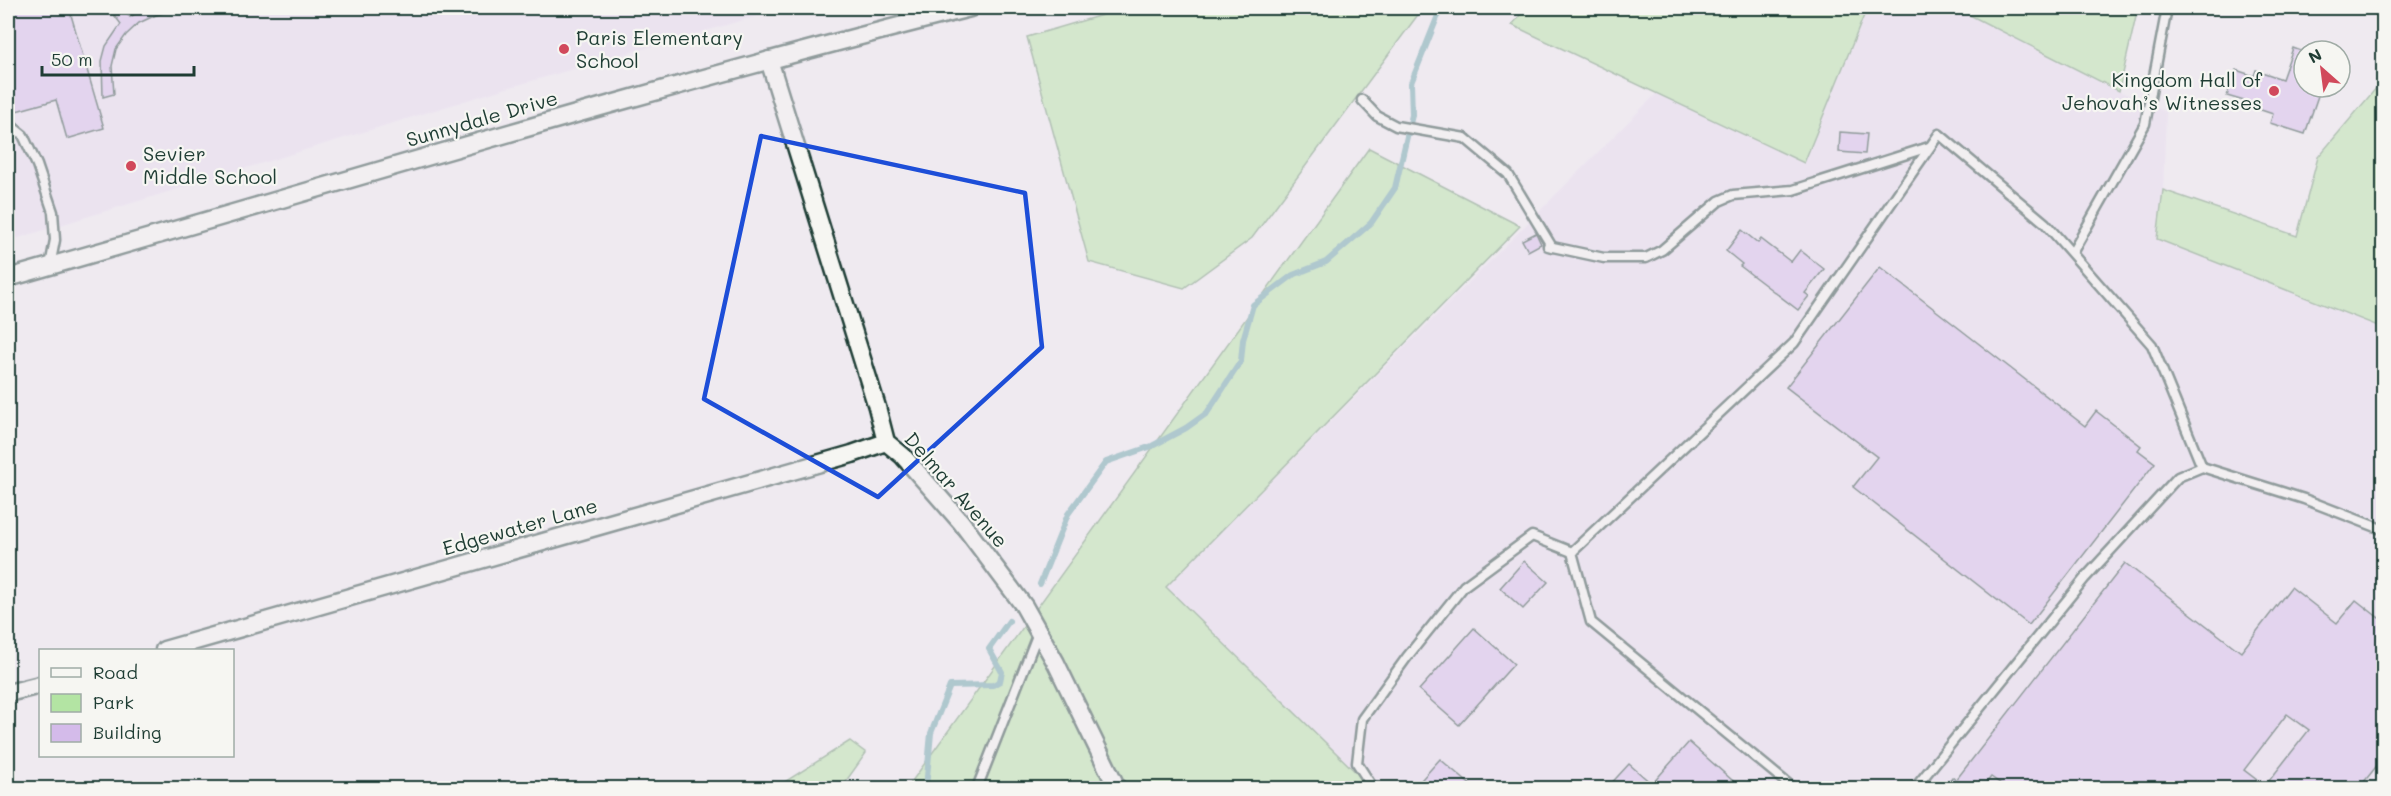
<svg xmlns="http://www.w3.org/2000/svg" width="2391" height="796" font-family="Mali,sans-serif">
  <rect width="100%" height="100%" fill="#efeaf0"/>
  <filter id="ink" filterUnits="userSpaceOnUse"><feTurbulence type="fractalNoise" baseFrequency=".0167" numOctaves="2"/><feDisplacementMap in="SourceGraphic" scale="12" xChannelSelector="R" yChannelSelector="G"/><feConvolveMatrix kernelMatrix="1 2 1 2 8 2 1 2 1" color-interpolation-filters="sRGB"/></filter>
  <g filter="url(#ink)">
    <!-- built -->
    <g fill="#e7dcee">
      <path d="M8,8H785L500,90L8,241Z"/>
      <path d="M1867,8H1956L2119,91L2166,112L2163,190L2157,239L2383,328V788H1330L1166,587L1657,93L1804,163Z"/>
    </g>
    <!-- green -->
    <g fill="#b3e4a3" stroke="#69906c" stroke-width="1.5">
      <path d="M1126,8H1423L1252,238L1184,288L1089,262L1027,37Z"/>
      <path d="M1526,8H1867L1804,163L1512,25Z"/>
      <path d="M1956,8H2138L2119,91Z"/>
      <path d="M2383,80V328L2157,239L2163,190L2297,236L2318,157Z"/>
      <path d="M1369,148L1520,226L1166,587L1372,788H907Z"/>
      <path d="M850,741L866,753L841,788H775Z"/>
    </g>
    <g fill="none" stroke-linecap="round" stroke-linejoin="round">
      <!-- stream -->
      <g stroke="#639fa4" stroke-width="6">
        <path d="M1040,584L1068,514L1106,462L1152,446L1186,428L1207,413L1241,361L1243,340L1253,305L1293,275L1326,262L1371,223L1395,188L1412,115L1411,83L1441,8"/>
        <path d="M926,788L931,733L950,686L993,685L1000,681L1002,672L989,649L1009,621"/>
      </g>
    </g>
    <!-- building -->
    <g fill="#d4bbea" stroke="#1f3d34" stroke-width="1.5" fill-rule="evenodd">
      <path d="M8,8H69L104,128L67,139L56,100L9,113Z"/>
      <path d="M105,8H122L130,17L145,8H184L156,15L139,23L126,35L116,49L112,66L114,94L103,97L102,61L106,46L121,24L111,11Z"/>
      <path d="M2293,48L2304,52V87H2321L2305,134L2270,123L2273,114L2243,104L2244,101L2227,96L2236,70L2254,76L2256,70L2282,79Z"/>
      <path d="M1840,132L1867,134L1865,154L1839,152Z"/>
      <path d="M1742,230L1758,243L1761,239L1791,262L1800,250L1824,269L1805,293L1809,296L1798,310L1740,266L1742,264L1726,251Z"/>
      <path d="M1536,233L1541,244L1528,251L1522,240Z"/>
      <path d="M1880,267L2085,426L2096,411L2141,446L2138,450L2155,463L2029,625L1853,487L1877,457L1786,387Z"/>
      <path d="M1524,561L1548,582L1523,609L1500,588Z"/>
      <path d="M2125,563L2241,652L2291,587L2337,623L2356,600L2379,618L2384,612V757L2359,788H1997L2001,784L1991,777L1982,788H1944L1952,777L1956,780ZM2287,714L2309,730L2265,786L2244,770Z"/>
      <path d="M1474,628L1514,664L1459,725L1419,690Z"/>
      <path d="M1689,742L1741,788H1607L1629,764L1652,784Z"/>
      <path d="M1440,759L1474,788H1414Z"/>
    </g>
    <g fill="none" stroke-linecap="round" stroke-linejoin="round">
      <defs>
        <g id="lane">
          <path d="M1362,100L1377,116L1396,126L1465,138L1508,174L1552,247"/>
          <path d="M8,123L23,135L37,165L53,212L55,240L50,266"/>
          <path d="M1548,246L1604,258H1646L1662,250L1719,201L1733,195L1793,190L1929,147"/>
          <path d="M2072,253L2145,124L2167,8"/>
          <path d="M977,788L1038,633"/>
          <path d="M1373,788L1357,763L1362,719L1407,657L1464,586L1532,536L1572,552"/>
          <path d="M1793,788L1591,622L1572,552L1794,343L1939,134L2045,223L2152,345L2202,467"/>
          <path d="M1915,788L2085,578L2178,477L2202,467L2304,499L2384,530"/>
        </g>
        <g id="street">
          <path d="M769,60L877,407L886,442L903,456L961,522L1024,606L1056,663L1117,788"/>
          <path d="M8,278C328,187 646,89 970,8"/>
          <path d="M164,650L852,454L886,442"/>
          <path d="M8,693L40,685"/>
        </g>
      </defs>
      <!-- lane casing -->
      <use href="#lane" stroke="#1f3d34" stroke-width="13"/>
      <!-- street casing -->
      <use href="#street" stroke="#1f3d34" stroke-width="21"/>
      <!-- lane -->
      <use href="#lane" stroke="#f6f6f2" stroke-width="8"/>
      <!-- street -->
      <use href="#street" stroke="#f6f6f2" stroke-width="16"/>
    </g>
  </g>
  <!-- marked area -->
  <path d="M0 0H2391V796H0ZM761,136L1025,193L1042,347L878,497L704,399Z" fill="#efeaf0" fill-opacity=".55" fill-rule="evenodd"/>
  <path fill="none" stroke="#1d4ed8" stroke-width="4.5" stroke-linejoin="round" d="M761,136L1025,193L1042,347L878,497L704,399Z"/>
  <!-- markers -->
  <g fill="#d1495b" stroke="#f6f6f2" stroke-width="2">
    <circle cx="564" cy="49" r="6"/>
    <circle cx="2274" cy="91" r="6"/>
    <circle cx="131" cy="166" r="6"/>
  </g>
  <g text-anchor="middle" stroke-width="4.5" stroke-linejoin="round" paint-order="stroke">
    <!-- poi labels -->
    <g font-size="20" fill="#1f3d34" stroke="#f6f6f2" text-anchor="start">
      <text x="576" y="45">Paris Elementary<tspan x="576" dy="23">School</tspan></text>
      <text x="2262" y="87" text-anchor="end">Kingdom Hall of<tspan x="2262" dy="23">Jehovah’s Witnesses</tspan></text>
      <text x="143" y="161">Sevier<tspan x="143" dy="23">Middle School</tspan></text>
    </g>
    <!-- street labels -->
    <g font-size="20" fill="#1f3d34" stroke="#f6f6f2">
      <text transform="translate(482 119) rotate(-16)" y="7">Sunnydale Drive</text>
      <text transform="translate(956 490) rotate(49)" y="7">Delmar Avenue</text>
      <text transform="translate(520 527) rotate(-16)" y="7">Edgewater Lane</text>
    </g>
  </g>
  <!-- margin -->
  <rect width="2391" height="796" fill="none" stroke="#f6f6f2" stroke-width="30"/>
  <rect x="15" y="15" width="2361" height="766" fill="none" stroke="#1f3d34" stroke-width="2" filter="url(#ink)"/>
  <!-- legend -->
  <rect x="39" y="649" width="195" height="108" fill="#f6f6f2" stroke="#a0aca6" stroke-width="1.5"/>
  <rect x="51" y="668" width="30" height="9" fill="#f6f6f2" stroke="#a0aca6" stroke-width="1.5"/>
  <text x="93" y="679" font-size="18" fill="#1f3d34">Road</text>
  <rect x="51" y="694" width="30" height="18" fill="#b3e4a3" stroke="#a0aca6" stroke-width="1.5"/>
  <text x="93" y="709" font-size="18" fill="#1f3d34">Park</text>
  <rect x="51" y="724" width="30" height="18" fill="#d4bbea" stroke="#a0aca6" stroke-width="1.5"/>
  <text x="93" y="739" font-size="18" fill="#1f3d34">Building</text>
  <!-- north arrow -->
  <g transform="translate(2322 69) rotate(332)"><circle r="28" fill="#f6f6f2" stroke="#a0aca6" stroke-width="1.5"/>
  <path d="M0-4.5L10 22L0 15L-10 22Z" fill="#d1495b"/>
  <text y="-9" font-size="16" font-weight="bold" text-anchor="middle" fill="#1f3d34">N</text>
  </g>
  <!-- scale -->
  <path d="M42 66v9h152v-9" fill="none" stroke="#1f3d34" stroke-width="3"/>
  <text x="51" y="66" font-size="18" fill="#1f3d34" stroke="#f6f6f2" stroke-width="4.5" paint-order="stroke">50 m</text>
</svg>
